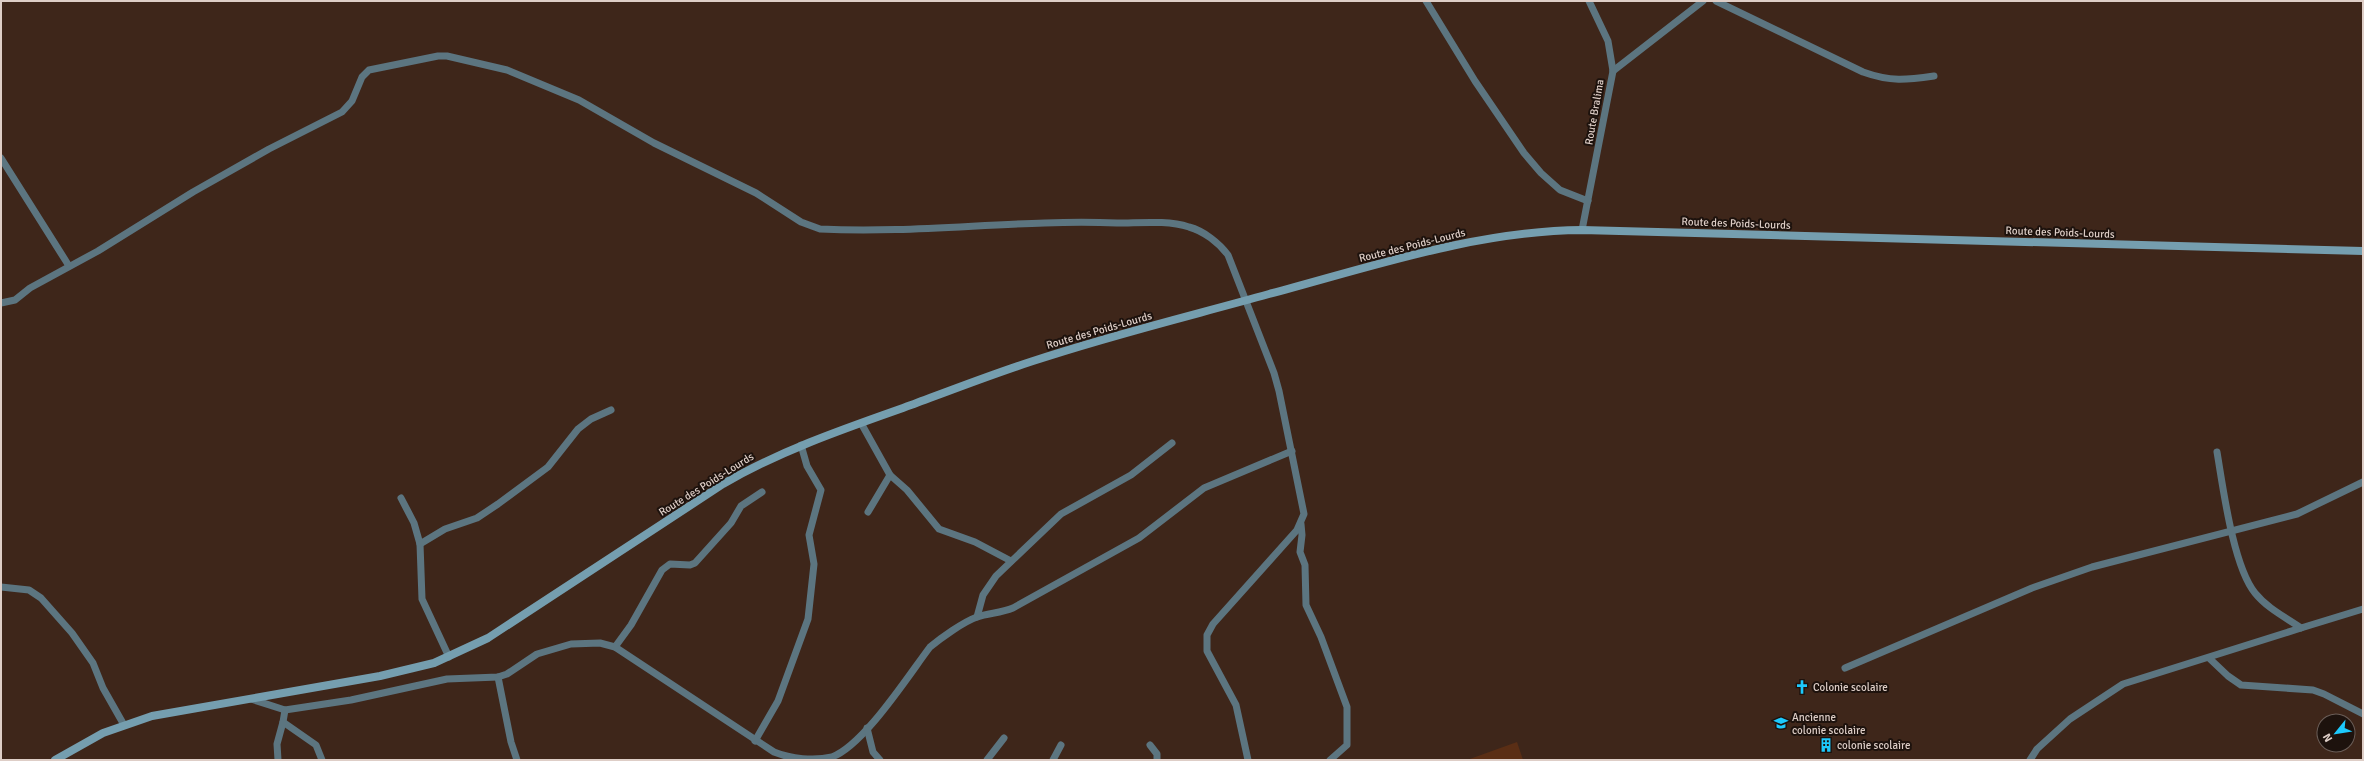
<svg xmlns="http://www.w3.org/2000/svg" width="2364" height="761" font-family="Signika,sans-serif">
  <rect width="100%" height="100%" fill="#3e261a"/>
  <!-- green -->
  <path fill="#5a2e15" d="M1517,742L1523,760H1467Z"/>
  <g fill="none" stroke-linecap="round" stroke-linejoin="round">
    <!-- street -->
    <g stroke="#5c7580" stroke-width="7">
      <path d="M1426,1L1475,81L1524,153L1541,173L1560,190L1588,201"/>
      <path d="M1716,1L1863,72C1891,82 1906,80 1934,76"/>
      <path d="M1613,71L1703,1"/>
      <path d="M1,158L69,266"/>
      <path d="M1582,230L1613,71L1608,41L1589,1"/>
      <path d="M1,303L15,300L30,288L98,251L193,192L269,149L342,112L352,101L362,77L369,70L438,56H447L507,70L579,100L654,143L756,193L801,222L820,229C919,234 1018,219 1117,223C1140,223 1167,220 1189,227C1204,231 1219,243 1228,255L1274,373L1279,391L1304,514L1297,530L1213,624L1207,635V651L1236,705L1248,760"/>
      <path d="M861,423L890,475L868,512"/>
      <path d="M2217,452C2223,487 2233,566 2255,593C2267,608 2285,617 2301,628L2363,609"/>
      <path d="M890,475L907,490L939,529L975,542L1011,561"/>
      <path d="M401,498L414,523L420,544L422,599L449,657"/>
      <path d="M1301,524L1302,535L1300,552L1305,565L1306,605L1321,637L1347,707V745L1330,760"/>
      <path d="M420,544L445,529L477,518L498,504L548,467L578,429L591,419L611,410"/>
      <path d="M1,587L29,590L41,598L72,633L93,663L103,688L124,725"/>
      <path d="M977,617L983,595L996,576L1061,514L1131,475L1172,443"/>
      <path d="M615,647L631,625L662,570L670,564L690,565L695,563L731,523L741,506L762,492"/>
      <path d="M2209,658L2228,676L2241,685L2313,690L2324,694L2363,714"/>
      <path d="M1845,668L2032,588L2092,567L2297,514L2363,482"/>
      <path d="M498,677L511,742L517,760"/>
      <path d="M251,699L285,710L351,700L447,679L498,677L507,674L537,654L571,644L600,643L615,647L774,752C791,759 814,761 832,757C864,745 908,676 930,647C941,638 963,622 977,617C989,613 1001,613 1013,608L1139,538L1204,488L1292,451"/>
      <path d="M285,710L283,722L316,745L322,760"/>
      <path d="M867,728L873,752L880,760"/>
      <path d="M755,741L778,701L808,619L814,564L809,535L821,490L807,466L801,445"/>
      <path d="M1150,745L1157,754V760"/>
      <path d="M278,760L277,744L283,722"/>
      <path d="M987,760L1004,738"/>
      <path d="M1053,760L1061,745"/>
      <path d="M2030,760L2037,749L2070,719L2123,684L2301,628"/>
    </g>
    <!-- secondary -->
    <path stroke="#759eaf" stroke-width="8" d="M55,760L103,733L152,716L380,676L434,663L488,638L723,484C783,449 849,427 914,404C954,389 993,374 1033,361C1111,335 1190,316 1269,294C1371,267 1475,231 1582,230L2363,251"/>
  </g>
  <!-- icons -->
  <defs>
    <symbol id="church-bare" viewBox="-9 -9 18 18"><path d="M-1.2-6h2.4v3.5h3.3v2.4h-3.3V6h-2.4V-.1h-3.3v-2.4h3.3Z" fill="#1dc9fd" stroke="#1d120d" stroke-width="2.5" paint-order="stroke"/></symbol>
    <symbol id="school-bare" viewBox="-9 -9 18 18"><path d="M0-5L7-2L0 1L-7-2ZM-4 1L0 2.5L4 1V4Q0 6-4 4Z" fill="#1dc9fd" stroke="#1d120d" stroke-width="2.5" paint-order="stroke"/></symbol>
    <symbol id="building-bare" viewBox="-9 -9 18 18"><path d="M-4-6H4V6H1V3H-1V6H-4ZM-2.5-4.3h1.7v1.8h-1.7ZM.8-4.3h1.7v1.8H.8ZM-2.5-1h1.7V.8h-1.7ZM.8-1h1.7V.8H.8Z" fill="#1dc9fd" stroke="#1d120d" stroke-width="2.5" paint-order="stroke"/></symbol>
  </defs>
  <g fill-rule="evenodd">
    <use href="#church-bare" x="1792" y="677" width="20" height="20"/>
    <use href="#school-bare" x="1771" y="713" width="20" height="20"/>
    <use href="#building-bare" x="1816" y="735" width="20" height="20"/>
  </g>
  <g text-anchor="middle" stroke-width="4" stroke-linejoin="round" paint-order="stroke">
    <!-- street labels -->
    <g font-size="11" fill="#decec7" stroke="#1d120d">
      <text transform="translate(1594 112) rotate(-80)" y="4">Route Bralima</text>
      <text transform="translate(1736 223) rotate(2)" y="4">Route des Poids-Lourds</text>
      <text transform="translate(2060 232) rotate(2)" y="4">Route des Poids-Lourds</text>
      <text transform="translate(1412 245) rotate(-14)" y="4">Route des Poids-Lourds</text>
      <text transform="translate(1099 330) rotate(-16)" y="4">Route des Poids-Lourds</text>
      <text transform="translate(706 484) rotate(-32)" y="4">Route des Poids-Lourds</text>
    </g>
    <!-- poi labels -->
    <g font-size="11" fill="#decec7" stroke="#1d120d" text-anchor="start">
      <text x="1813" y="691">Colonie scolaire</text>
      <text x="1792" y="721">Ancienne<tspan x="1792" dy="13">colonie scolaire</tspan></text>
      <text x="1837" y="749">colonie scolaire</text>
    </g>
  </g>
  <!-- border -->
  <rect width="2364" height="761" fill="none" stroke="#decec7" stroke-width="4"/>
  <!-- north arrow -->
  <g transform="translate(2336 733) rotate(240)"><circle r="19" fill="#1d120d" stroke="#6a5d57"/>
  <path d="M0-3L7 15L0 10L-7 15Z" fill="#1dc9fd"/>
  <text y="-6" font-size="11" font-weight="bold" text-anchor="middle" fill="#decec7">N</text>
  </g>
</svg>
